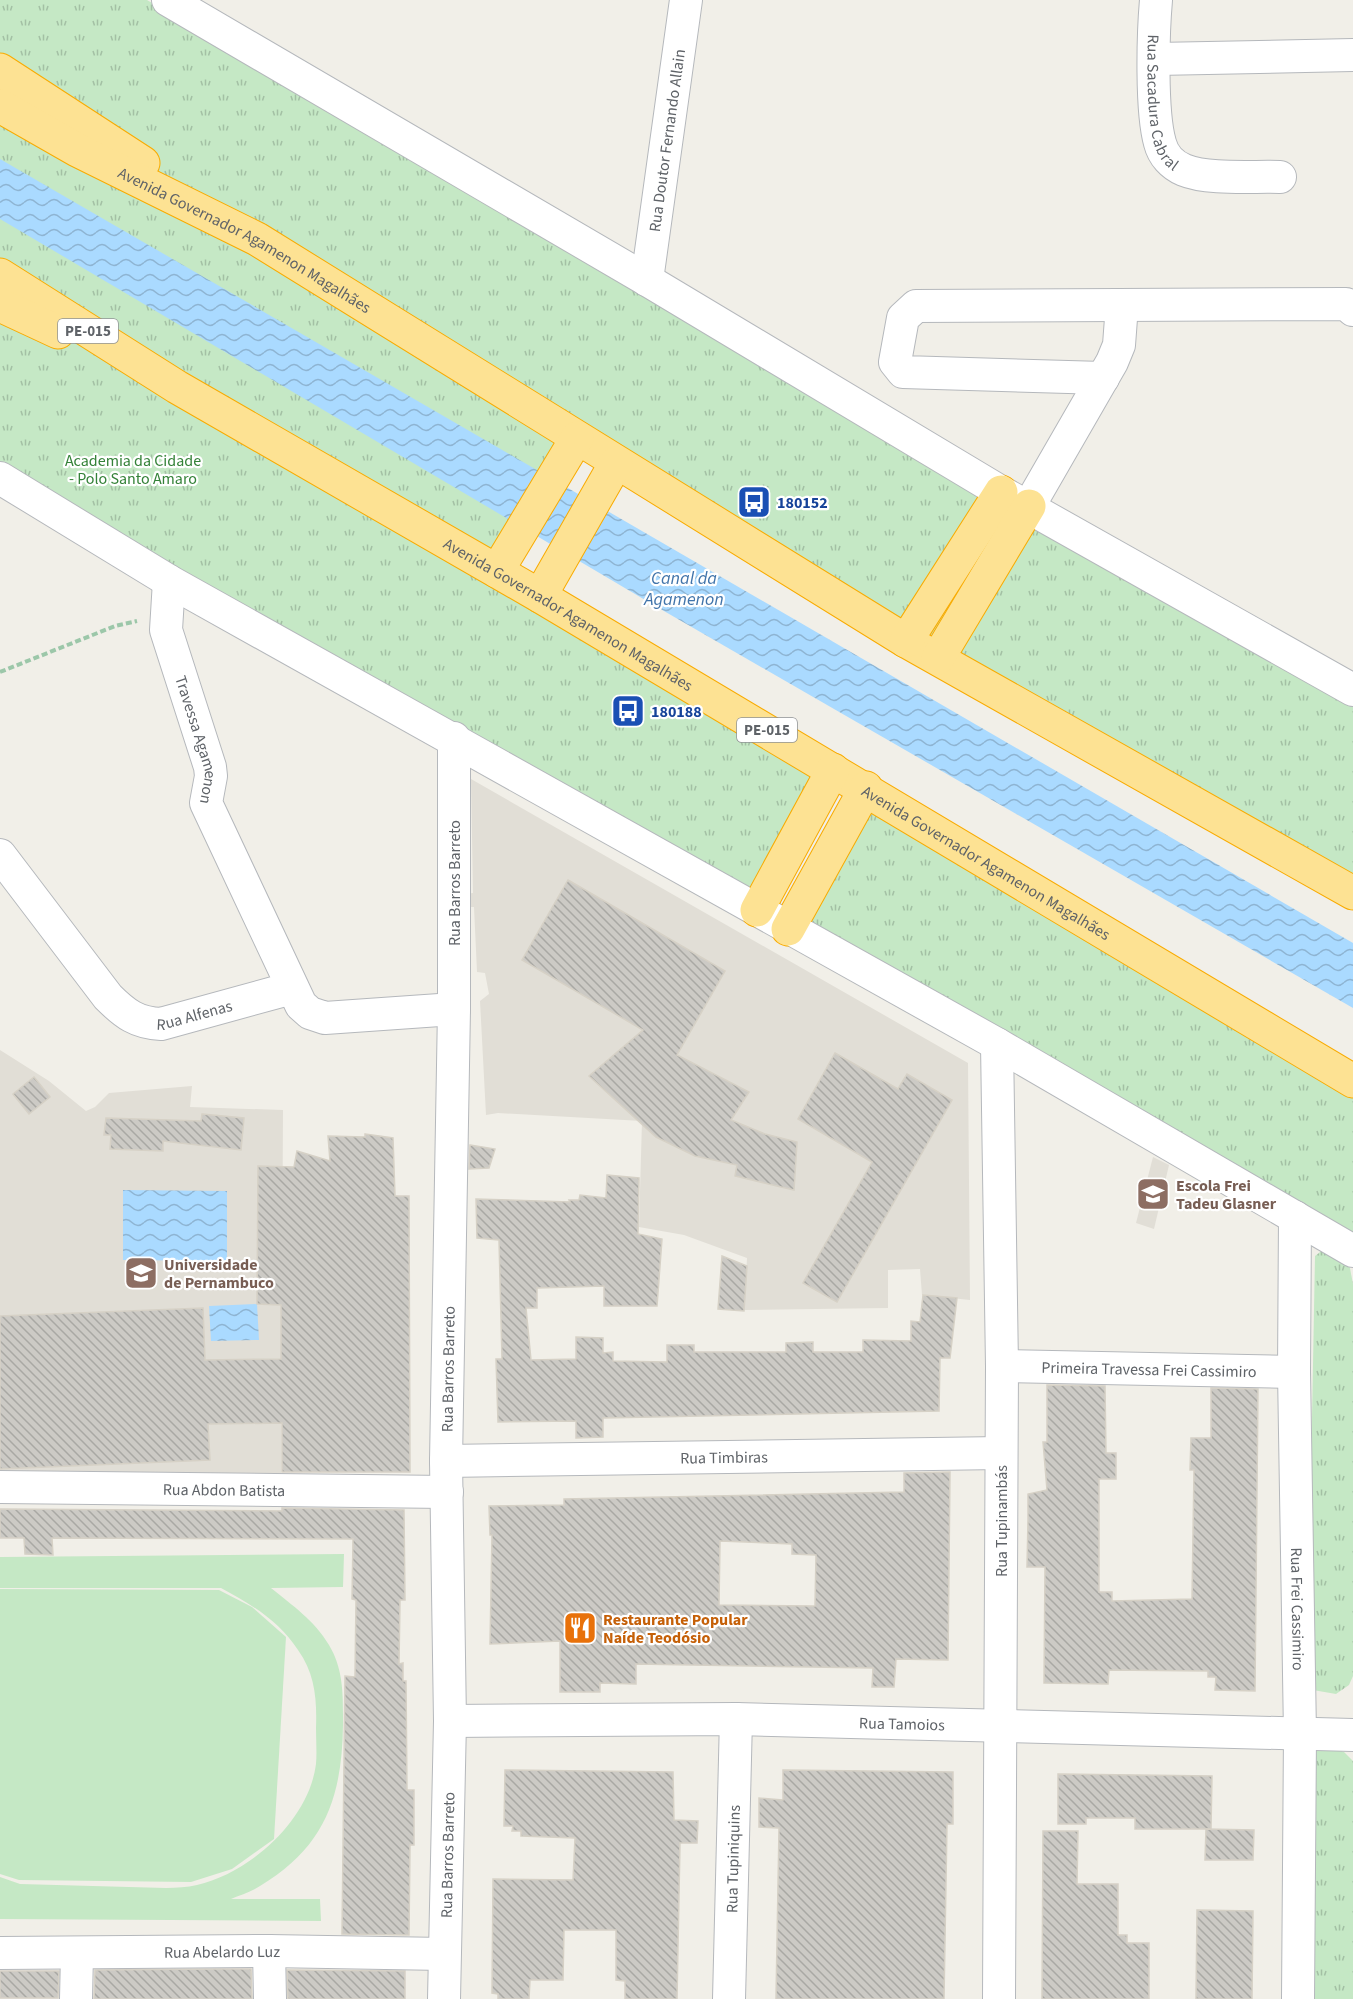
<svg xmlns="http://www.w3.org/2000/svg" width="1353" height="1999" font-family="'Source Sans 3',sans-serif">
  <defs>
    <pattern id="grass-tufts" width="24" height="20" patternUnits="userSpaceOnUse" patternTransform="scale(1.5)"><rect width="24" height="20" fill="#c5e8c5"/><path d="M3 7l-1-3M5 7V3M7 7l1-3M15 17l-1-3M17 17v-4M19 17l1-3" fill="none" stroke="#a3c0a4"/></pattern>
    <pattern id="water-waves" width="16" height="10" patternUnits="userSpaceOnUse" patternTransform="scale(1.5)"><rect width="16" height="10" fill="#aadaff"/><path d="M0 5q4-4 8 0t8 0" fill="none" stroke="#8eb4d2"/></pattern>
    <pattern id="building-back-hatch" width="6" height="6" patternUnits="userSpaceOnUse" patternTransform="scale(1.5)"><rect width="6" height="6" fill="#cccac5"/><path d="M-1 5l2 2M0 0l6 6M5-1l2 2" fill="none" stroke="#a9a8a4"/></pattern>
  </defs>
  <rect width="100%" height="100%" fill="#f1efe8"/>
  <!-- education -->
  <g fill="#e1ded6">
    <path d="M471,779L968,1063L970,1300L922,1295L920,1269L888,1270V1308L744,1310L747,1258L684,1235L639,1227L642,1121L498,1113L486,1115L480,1001L489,994L485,973L477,972L474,907H464L463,894L473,893Z"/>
    <path d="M0,1050L49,1081L86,1111L95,1107L109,1093L192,1086L190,1107L283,1110L281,1481L0,1474Z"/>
    <path d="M1153,1157L1169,1165L1154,1229L1136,1223Z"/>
  </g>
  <!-- grass -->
  <g fill="url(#grass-tufts)">
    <path d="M0,0H147L640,290L1353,695V893L578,438L497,571L833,770L757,910L0,478Z"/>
    <path d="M866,788L1353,1081V1251L788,929Z"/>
    <path d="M1324,1249L1349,1263L1353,1284V1676L1349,1685L1336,1694L1307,1689L1315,1256Z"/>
    <path d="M1320,1743L1344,1752L1353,1761V1999H1306L1307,1755Z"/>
  </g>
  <!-- pitch -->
  <g fill="#c5e8c5">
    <path d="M344,1554L343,1587L271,1588C293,1606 314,1620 329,1645C344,1670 343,1696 343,1725C342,1797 325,1847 260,1886C251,1892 240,1895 231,1899H320L321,1921L0,1919V1877L20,1884C56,1885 93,1886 129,1887C151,1887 175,1890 197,1885C250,1873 309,1820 316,1764C317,1753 316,1740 316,1728C317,1699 315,1674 298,1650C279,1621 251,1604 221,1588H0V1557Z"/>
    <path d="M0,1589L219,1590L252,1607L286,1637L274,1839L232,1869L191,1882L19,1880L0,1874Z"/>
  </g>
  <!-- water -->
  <g fill="url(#water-waves)">
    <path d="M0,159L1353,943V1008L657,607L0,219Z"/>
    <path d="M123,1190L227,1191V1261L123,1260Z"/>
    <path d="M257,1304L259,1340L211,1341L209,1306Z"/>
  </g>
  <!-- building -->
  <g fill="url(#building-back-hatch)" stroke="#d6d1c6" stroke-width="1.5" fill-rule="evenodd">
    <path d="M568,880L725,971L677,1055L749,1092L731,1120L765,1134L797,1142L794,1190L735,1176L737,1165L695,1156L656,1137L589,1076L643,1030L522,960Z"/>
    <path d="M835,1053L898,1089L907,1074L952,1100L837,1302L803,1283L872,1162L798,1119Z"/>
    <path d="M34,1077L50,1097L29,1114L13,1094Z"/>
    <path d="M202,1114L244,1118L241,1150L163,1141V1151L110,1149L111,1135H104L106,1118L201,1121Z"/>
    <path d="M365,1134L393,1138L395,1196H409L410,1472H282V1423L208,1424L210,1460L0,1469V1316L203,1308L205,1360L281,1359V1305L257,1304L258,1166L294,1167L297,1151L330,1161L328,1136L365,1137Z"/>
    <path d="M470,1145L495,1149L489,1168L469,1169Z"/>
    <path d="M607,1175L639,1178L638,1234L662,1239L657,1306H604V1286L537,1288V1308H526L531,1360L576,1359V1337L603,1338V1353L613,1352V1361L667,1362V1345H694V1352H786V1343L813,1342V1352H863V1340L911,1341V1321L920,1322L923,1295L957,1298L950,1358H940L939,1411L603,1418V1437L576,1438V1421L498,1422L496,1359H502L499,1240L477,1238L476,1199L570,1202L569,1200H579L580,1195L606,1198Z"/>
    <path d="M722,1256L747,1266L744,1311L718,1309Z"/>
    <path d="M1047,1385L1105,1386L1106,1453H1116V1479H1099V1592H1112V1601L1192,1599L1194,1470H1190L1191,1438H1211V1388L1258,1389L1255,1691L1215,1690L1216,1677H1208V1671L1109,1670L1108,1684L1044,1683L1045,1567H1027L1028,1520V1494L1047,1490L1043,1442H1047Z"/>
    <path d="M950,1472L948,1660L896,1659L894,1687H872L873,1668L636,1664V1684L600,1683V1692H560V1641L490,1644L492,1535H490L489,1506L564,1505V1499L904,1492V1473ZM720,1541L792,1544V1554L816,1555L815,1606L719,1605Z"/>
    <path d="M282,1508L404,1510L405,1600H400L399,1664L403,1663V1681H406L407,1790H414V1845H410L409,1935L342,1934L345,1676L355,1677L356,1600L352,1599L353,1539L52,1538L53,1555L25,1554L24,1538H0V1509L282,1511Z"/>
    <path d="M505,1770L673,1772L674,1820L698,1821L697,1843H680L677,1999H625V1981L616,1980V1930H564L563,1980H530L529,1999H498V1994L492,1993L493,1879L573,1880L575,1838L521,1836V1831H512L513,1826H504Z"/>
    <path d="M783,1770L953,1772V1824H947L944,1999H776L779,1828L759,1827V1798L783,1800Z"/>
    <path d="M1058,1774L1212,1776L1211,1829H1135V1818H1086V1824H1058Z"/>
    <path d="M1206,1829L1254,1830L1253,1860H1205Z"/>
    <path d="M1043,1831H1078L1077,1884H1118V1935H1127V1943H1149V1999H1042Z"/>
    <path d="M1197,1910L1253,1911L1252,1999H1196Z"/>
    <path d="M222,1969H251L252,1999H94L95,1970Z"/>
    <path d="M287,1970L405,1971V1999H288Z"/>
    <path d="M0,1971H59L58,1998H0Z"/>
  </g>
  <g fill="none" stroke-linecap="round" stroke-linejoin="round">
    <defs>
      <g id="minor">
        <path d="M168,0L647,280L1001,492L1353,690"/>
        <path id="s1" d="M1156,0C1153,34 1151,112 1160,143C1163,155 1172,165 1184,170C1208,180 1253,176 1280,177"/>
        <path d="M1156,59L1353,55"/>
        <path id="s2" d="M647,280L686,0"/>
        <path d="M1103,378L903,372L895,362L903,318L916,306L1346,304L1353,310"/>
        <path d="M0,478L169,581L997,1044L1353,1251"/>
        <path d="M1029,506L1112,362L1119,345L1122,305"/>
        <path id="s3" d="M169,581L166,630L210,767L211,776L206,803L301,1005L310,1013L325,1018L454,1009"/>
        <path id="s4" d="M0,855L108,997C125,1014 137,1023 161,1024L292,988"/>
        <path d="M997,1044L1002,1366L999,1999"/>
        <path id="s5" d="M1295,1217L1294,1372L1300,1734L1298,1999"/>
        <path id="s6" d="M1002,1366L1294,1372"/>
        <path id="s7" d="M446,1461L1001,1453"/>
        <path id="s8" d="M0,1487L447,1492"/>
        <path id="s9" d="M450,1721L736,1719L1353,1735"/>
        <path d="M269,1951L270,1999"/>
        <path id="s10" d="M0,1953L269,1951L444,1954"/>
        <path d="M76,1999L77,1954"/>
        <path id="s11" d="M444,1999L450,1721L446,1461L454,1009V738"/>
        <path id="s12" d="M729,1999L736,1719"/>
      </g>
      <g id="highway">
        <path d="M0,70L143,163"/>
        <path id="s13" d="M0,106L77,150L257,239L906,641L1353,893"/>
        <path id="s14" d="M0,275L177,387L540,596L1353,1081"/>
        <path d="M0,305L58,332"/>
        <path d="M497,571L577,438"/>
        <path d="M540,596L616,463"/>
        <path d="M906,641L1001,492"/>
        <path d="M938,658L1029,506"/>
        <path d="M757,910L833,770"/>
        <path d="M788,929L866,788"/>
      </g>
    </defs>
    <!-- minor casing -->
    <use href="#minor" stroke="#b5b8bc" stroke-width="34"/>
    <!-- highway casing -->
    <use href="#highway" stroke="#f9ab00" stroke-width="35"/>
    <!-- path -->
    <path stroke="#9cc7a9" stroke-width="4" stroke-dasharray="6 3" stroke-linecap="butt" d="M0,672L115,626L137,621"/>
    <!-- minor -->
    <use href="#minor" stroke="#fff" stroke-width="32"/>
    <!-- highway -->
    <use href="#highway" stroke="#fde293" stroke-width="33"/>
  </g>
  <!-- icons -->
  <defs>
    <symbol id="bus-square" viewBox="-11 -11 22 22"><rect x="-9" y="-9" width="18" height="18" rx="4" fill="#1a4fb4" stroke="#fff"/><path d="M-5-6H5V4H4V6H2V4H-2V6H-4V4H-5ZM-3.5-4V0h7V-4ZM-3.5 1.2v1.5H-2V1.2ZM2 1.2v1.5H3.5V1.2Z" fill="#fff"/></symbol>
    <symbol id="school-square" viewBox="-11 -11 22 22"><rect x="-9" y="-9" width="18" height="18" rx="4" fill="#8d6e63" stroke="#fff"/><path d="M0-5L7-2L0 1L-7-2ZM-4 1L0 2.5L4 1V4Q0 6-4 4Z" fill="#fff"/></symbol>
    <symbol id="university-square" viewBox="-11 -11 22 22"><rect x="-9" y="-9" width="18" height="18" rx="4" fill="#8d6e63" stroke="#fff"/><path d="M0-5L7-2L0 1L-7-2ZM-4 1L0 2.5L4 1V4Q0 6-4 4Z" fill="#fff"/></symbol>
    <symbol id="restaurant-square" viewBox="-11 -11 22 22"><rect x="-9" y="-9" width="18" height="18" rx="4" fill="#e8710a" stroke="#fff"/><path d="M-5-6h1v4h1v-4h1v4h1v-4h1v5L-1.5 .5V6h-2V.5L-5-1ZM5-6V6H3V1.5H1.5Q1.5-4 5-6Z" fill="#fff"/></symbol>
  </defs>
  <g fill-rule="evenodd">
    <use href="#bus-square" x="735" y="483" width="38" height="38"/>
    <use href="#bus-square" x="609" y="692" width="38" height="38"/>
    <use href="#school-square" x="1134" y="1175" width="38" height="38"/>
    <use href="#university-square" x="122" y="1254" width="38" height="38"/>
    <use href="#restaurant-square" x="561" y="1609" width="38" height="38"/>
  </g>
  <g text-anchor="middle" stroke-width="4.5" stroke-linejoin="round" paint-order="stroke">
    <!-- shield labels -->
    <g fill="#fff" stroke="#8f9295" stroke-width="1.5">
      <rect x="58" y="319" width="60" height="24" rx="4.5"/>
      <rect x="737" y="718" width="60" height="24" rx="4.5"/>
    </g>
    <g font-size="15" font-weight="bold" fill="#5f6368">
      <text x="88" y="336">PE-015</text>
      <text x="767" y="735">PE-015</text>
    </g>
    <!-- street labels -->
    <g font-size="16" fill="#5f6368" stroke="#fff">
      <text dy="6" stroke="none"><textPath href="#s1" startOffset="104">Rua Sacadura Cabral</textPath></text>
      <text dy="6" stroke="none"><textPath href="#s2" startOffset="141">Rua Doutor Fernando Allain</textPath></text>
      <text dy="6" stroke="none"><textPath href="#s13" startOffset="279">Avenida Governador Agamenon Magalhães</textPath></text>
      <text dy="6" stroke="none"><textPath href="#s14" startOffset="662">Avenida Governador Agamenon Magalhães</textPath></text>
      <text dy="6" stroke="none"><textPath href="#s3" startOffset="164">Travessa Agamenon</textPath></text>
      <text dy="6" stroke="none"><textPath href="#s14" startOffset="1148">Avenida Governador Agamenon Magalhães</textPath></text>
      <text transform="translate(454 883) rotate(-90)" y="6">Rua Barros Barreto</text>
      <text dy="6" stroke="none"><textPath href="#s4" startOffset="274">Rua Alfenas</textPath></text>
      <text dy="6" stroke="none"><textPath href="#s11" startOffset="630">Rua Barros Barreto</textPath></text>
      <text dy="6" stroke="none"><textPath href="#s6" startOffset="147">Primeira Travessa Frei Cassimiro</textPath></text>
      <text dy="6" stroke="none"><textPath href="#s7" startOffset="278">Rua Timbiras</textPath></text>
      <text dy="6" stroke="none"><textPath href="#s8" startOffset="224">Rua Abdon Batista</textPath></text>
      <text transform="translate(1001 1521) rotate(-90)" y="6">Rua Tupinambás</text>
      <text dy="6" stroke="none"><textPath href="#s5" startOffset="392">Rua Frei Cassimiro</textPath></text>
      <text dy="6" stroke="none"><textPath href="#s9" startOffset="452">Rua Tamoios</textPath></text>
      <text dy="6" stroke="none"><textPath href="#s11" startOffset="144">Rua Barros Barreto</textPath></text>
      <text dy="6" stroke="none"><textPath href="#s12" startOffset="140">Rua Tupiniquins</textPath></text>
      <text dy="6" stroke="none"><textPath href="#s10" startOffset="222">Rua Abelardo Luz</textPath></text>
    </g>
    <!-- park labels -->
    <g font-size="16" fill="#348238" stroke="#fff">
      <text x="133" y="466">Academia da Cidade<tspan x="133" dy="18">- Polo Santo Amaro</tspan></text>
    </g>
    <!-- transit labels -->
    <g font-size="16" font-weight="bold" fill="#164399" stroke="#fff" text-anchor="start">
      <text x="777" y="508">180152</text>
      <text x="651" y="717">180188</text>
    </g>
    <!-- education labels -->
    <g font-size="16" font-weight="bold" fill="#785e54" stroke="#fff" text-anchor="start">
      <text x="1176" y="1191">Escola Frei<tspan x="1176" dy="18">Tadeu Glasner</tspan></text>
      <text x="164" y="1270">Universidade<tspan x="164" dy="18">de Pernambuco</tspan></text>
    </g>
    <!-- food labels -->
    <g font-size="16" font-weight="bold" fill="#c56008" stroke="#fff" text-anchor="start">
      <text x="603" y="1625">Restaurante Popular<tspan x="603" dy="18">Naíde Teodósio</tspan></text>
    </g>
    <!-- water labels -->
    <g font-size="18" font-style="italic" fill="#4174aa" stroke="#fff">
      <text x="684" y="584">Canal da<tspan x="684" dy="21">Agamenon</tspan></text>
    </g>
  </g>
</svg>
